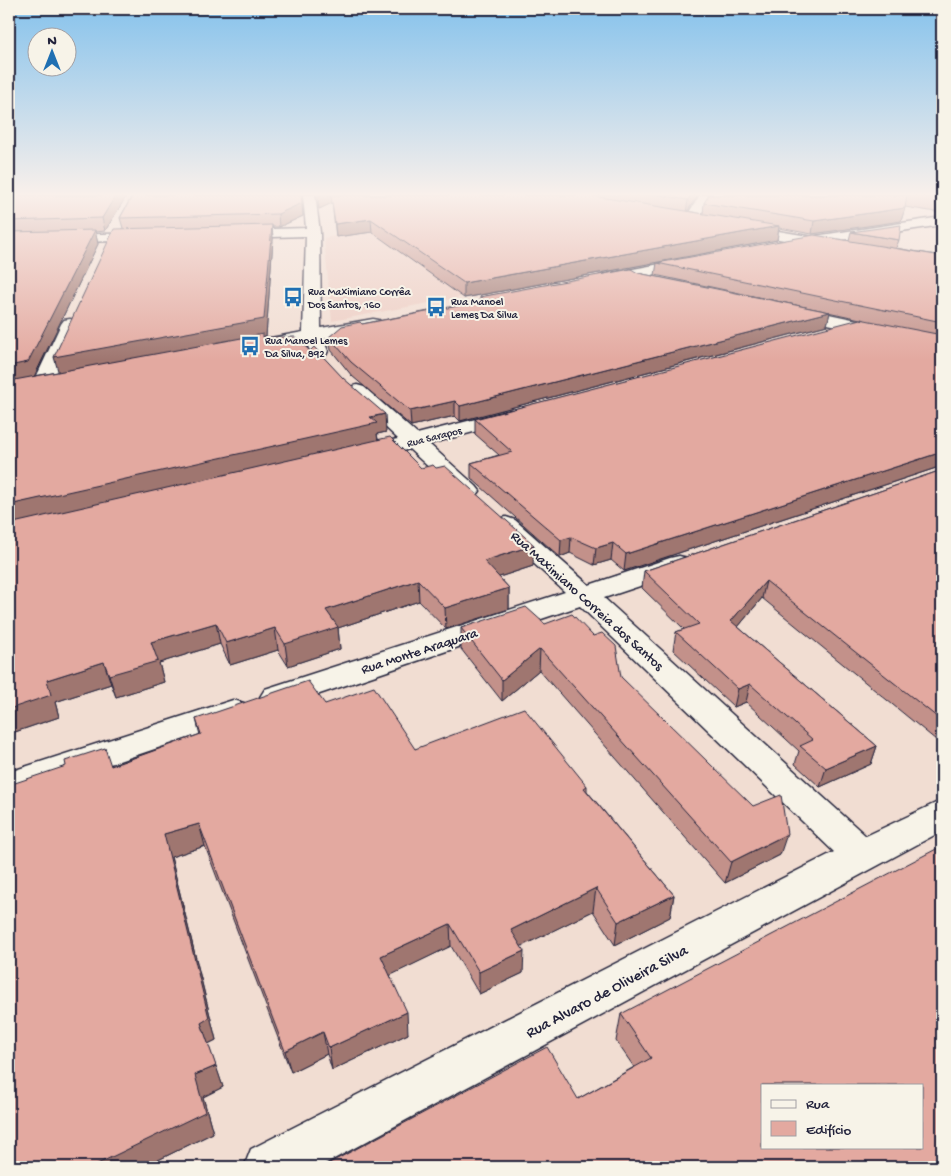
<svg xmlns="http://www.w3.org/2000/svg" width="951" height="1176" font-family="'Gochi Hand',sans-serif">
  <rect width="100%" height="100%" fill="#f1ddd2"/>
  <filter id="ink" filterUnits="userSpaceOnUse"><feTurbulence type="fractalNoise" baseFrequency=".02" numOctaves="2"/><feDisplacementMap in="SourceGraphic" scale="10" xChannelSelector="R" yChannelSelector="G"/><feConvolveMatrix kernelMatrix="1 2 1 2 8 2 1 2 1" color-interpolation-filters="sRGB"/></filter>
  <g filter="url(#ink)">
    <!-- built -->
    <path fill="#edcdc3" d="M544,202L751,243L332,321L324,238Z"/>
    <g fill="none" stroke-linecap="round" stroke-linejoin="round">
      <defs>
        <g id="minor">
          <path d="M303,195H315L320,232L321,328L373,319L379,320L382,324L379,328L373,329L323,339L328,351L326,355H312L306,342L260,350L254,349L251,345L254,341L303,332L306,236L235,238L228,234L235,230L306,228Z"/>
          <path d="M700,195H712L696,223H686L684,220Z"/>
          <path d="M942,217V225L795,247L788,243L795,239Z"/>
          <path d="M147,233L152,234L154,237L152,240L9,244V236Z"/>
          <path d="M692,258L700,263L697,266L601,285L593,280L601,275Z"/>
          <path d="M791,306L942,338V348L785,315L783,311L785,307Z"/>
          <path d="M70,319L76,320L79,324L52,386L49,390H35L32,386L61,324L64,320Z"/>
          <path d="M357,385L364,387L417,434L511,410L518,412L521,416L518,420L429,444L476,486L480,491L476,496L468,498L460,496L409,449L400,452L392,450L389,445L392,440L398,439L347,391L350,387Z"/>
          <path d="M506,517L515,520L589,585L670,558L679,556L688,558L692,564L688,570L604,598L866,836L942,800V831L319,1167H244L251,1149L834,852L580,606L287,705L276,708L265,705L260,697L265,689L565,592L497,530L493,525L497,520Z"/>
          <path d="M233,700L244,703L249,711L244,719L9,798V772Z"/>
        </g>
        <path id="major" d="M742,225L832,240L839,244L832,248L737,232L735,229Z"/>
      </defs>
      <!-- minor casing -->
      <use href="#minor" stroke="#22223b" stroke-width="3"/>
      <!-- major casing -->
      <use href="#major" stroke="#22223b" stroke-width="3"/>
      <!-- minor -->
      <use href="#minor" fill="#f7f3e8" fill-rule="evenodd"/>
      <!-- major -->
      <use href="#major" fill="#f7f3e8" fill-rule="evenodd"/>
    </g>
    <!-- wall -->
    <g fill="#c3918a" stroke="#22223b">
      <path d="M9,195H127L105,231L95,232L98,244L34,376L58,372L123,228L120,218L132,195H302L303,216L279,227H272L273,239L266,336H264V337L386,432L377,434L378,439L421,468L533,566L499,577L509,588V609L446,629L419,601L338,628L340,649L288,666L278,650L230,665L220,644L159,663L164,682L116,697L111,684L55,702L59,717L9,734Z"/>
      <path d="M316,195H698L687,211L703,214L704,203L709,195H942V213L905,207L901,221L812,234L779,228L777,240L464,298L372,232L336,237L332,203L319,209Z"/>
      <path d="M851,232L899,240L896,248L942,256V466L624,571L611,560L594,565L570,553L560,557L471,478V463L499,455L475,434V419L865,320L655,275L657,263L849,240Z"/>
      <path d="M638,273L830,312L827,325L460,421L455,416L411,426L352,376L331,350L329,337L362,324L480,301V297Z"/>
      <path d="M942,470V737L936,740L762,598L738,627L877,746L871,764L820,787L795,764L799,751L746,702L734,707L673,650L676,632L684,629L642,588L644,571Z"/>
      <path d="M545,624L621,677L780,855L725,883L539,670L502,701L461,649V628Z"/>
      <path d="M325,704L415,749L587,786V791L674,895L670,917L615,945L593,911L521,946L523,973L479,994L451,946L390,975L408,1034L332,1070L327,1054L291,1072L205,846L171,857L216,1040L208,1044L223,1087L203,1097L213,1133L144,1167L111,766L200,735L196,719Z"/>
      <path d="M621,1014L942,1167L578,1099L634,1067L616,1041Z"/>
    </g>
    <!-- shaded-wall -->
    <g fill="#9f7670" stroke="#22223b">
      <path d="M116,195H127L105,231L102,218Z"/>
      <path d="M301,195L303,216L279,227L278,214Z"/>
      <path d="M320,195H331L332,203L319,209L318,196Z"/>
      <path d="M691,195H698L686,213L688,200Z"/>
      <path d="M905,208L901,221L812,234L814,221Z"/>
      <path d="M371,219L372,232L336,237L335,224Z"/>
      <path d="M272,225L273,239L266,336H264L266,350L59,374L54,357Z"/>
      <path d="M779,226L777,240L464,298V283Z"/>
      <path d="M95,230L98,244L33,379L9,385V366Z"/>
      <path d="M830,312L827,325L460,421V406Z"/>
      <path d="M455,401V416L411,426L410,411Z"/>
      <path d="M385,414L386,432L377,434L378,441L9,526V505Z"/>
      <path d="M942,452V466L624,571L626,554Z"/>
      <path d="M571,537L570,553L560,557L561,540Z"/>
      <path d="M613,543L611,560L594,565L596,548Z"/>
      <path d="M534,545L533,566L484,582V561Z"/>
      <path d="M418,580L419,601L338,628L340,649L288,666L285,644L326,610Z"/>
      <path d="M766,581L762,598L728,639L731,621Z"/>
      <path d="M509,588V609L446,629L445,608Z"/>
      <path d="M216,623L220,644L159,663L164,682L116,697L109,675L151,642Z"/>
      <path d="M275,628L278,650L230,665L226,643Z"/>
      <path d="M540,649L539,670L502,701V680Z"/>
      <path d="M104,662L111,684L55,702L59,717L9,734V709L47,680Z"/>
      <path d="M750,684L746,702L734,707L738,689Z"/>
      <path d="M942,725V737L936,740Z"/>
      <path d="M877,746L871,764L820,787L826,768Z"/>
      <path d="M199,824L205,846L171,857L216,1040L208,1044L201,1023L164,834Z"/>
      <path d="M787,834L780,855L725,883L731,862Z"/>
      <path d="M596,888L593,911L510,952L511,930Z"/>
      <path d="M674,895L670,917L615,945L618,922Z"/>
      <path d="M450,924L451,946L383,979L381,956Z"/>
      <path d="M524,951L523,973L479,994V972Z"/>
      <path d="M407,1012L408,1034L332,1070L329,1048Z"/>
      <path d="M323,1032L327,1054L291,1072L285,1051Z"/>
      <path d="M216,1066L223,1087L203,1097L213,1133L144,1167H91L195,1075Z"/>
    </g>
    <!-- building -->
    <g fill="#e3a9a0" stroke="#22223b" fill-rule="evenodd">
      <path d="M9,195H116L102,218L9,221Z"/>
      <path d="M133,195H301L302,203L278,214L120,218Z"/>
      <path d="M331,195H587L779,226L464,283L371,219L335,224Z"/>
      <path d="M658,195H691L688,200Z"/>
      <path d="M709,195H907L905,208L814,221L704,203Z"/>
      <path d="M914,195H920L942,198V199Z"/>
      <path d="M272,225L264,319L54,357L114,229Z"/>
      <path d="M901,225L899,240L851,232Z"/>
      <path d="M95,230L28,362L9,366V232Z"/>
      <path d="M814,235L942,256V322L657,263Z"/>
      <path d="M631,269L638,273L830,312L460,406L455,401L410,411L351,362L329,337L342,326L360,322L362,324L485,301L480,297Z"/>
      <path d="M860,319L942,335V452L626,554L613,543L596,548L571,537L561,540L471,463L512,452L475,419Z"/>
      <path d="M263,334V337H295L310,351L314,347L343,378L385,414L370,417L377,423L9,505V381Z"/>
      <path d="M390,437L421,468L433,465L436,468L445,466L534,545L484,561L509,588L445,608L418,580L326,610L338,627L285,644L275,628L226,643L216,623L151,642L158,661L109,675L104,662L47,680L51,695L9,709V524Z"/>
      <path d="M942,470V721L766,581L731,621L877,746L826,768L800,746L813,740L750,684L738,689L676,632L699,624L644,571Z"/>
      <path d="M526,607L545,624L572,614L593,636L602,633L616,646L621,677L753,806L781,795L787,834L731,862L540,649L502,680L461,628Z"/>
      <path d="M308,681L325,704L374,687L415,749L524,708L587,786L584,788L674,895L618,922L596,888L511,930L524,951L479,972L450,924L381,956L407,1012L329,1048L323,1032L285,1051L199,824L164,834L209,1018L201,1023L216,1066L195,1075L205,1112L91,1167H9V785L66,766L65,761L105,748L111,766L201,734L196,719Z"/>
      <path d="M942,846V1167H322L547,1047L578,1099L651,1058L621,1014ZM762,1085H922V1147H762Z"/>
    </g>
  </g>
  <!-- sky -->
  <linearGradient id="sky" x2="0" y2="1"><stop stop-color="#85c2ec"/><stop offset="0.54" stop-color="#f9f0eb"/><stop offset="1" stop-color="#f9f0eb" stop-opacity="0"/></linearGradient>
  <rect width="951" height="360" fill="url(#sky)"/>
  <!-- icons -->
  <defs>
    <symbol id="bus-bare" viewBox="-9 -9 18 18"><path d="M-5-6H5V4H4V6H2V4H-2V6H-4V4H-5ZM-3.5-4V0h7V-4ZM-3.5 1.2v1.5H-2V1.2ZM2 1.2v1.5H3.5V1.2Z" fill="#1f6fb2" stroke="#f7f3e8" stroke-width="2.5" paint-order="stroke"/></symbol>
  </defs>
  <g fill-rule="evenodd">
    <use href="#bus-bare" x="279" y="283" width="28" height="28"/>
    <use href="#bus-bare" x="422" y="293" width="28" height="28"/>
    <use href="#bus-bare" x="236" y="332" width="28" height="28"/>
  </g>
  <g text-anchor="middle" stroke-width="4" stroke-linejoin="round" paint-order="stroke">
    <!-- far-poi labels -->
    <g font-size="11" fill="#22223b" stroke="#f7f3e8" text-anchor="start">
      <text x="308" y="295">Rua Maximiano Corrêa<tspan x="308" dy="13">Dos Santos, 160</tspan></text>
      <text x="451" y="305">Rua Manoel<tspan x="451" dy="13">Lemes Da Silva</tspan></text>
      <text x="265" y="344">Rua Manoel Lemes<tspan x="265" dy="13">Da Silva, 892</tspan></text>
    </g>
    <!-- far-street labels -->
    <g font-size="11" fill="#22223b" stroke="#f7f3e8">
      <text transform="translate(434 436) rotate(-14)" y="4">Rua Sarapos</text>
    </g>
    <!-- street labels -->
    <g font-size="14" fill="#22223b" stroke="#f7f3e8">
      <text transform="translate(588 600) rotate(42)" y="5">Rua Maximiano Correia dos Santos</text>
      <text transform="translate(419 650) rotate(-18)" y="5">Rua Monte Araquara</text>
    </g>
    <!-- near-street labels -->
    <g font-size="16" fill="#22223b" stroke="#f7f3e8">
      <text transform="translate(606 990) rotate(-28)" y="6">Rua Alvaro de Oliveira Silva</text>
    </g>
  </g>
  <!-- margin -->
  <rect width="951" height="1176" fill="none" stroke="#f7f3e8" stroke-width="30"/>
  <rect x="15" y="15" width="921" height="1146" fill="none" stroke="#22223b" stroke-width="2" filter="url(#ink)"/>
  <!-- legend -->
  <rect x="761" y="1084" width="162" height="65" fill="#f7f3e8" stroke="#a29fa3"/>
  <rect x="771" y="1100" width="25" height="8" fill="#f7f3e8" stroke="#a29fa3"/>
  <text x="806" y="1108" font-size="15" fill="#22223b">Rua</text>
  <rect x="771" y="1121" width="25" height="15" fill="#e3a9a0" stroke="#a29fa3"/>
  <text x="806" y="1134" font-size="15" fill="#22223b">Edifício</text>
  <!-- north arrow -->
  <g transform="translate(52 52)"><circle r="24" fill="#f7f3e8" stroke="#a29fa3"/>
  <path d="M0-4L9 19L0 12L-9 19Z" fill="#1f6fb2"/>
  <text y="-8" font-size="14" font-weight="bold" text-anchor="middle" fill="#22223b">N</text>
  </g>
</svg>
